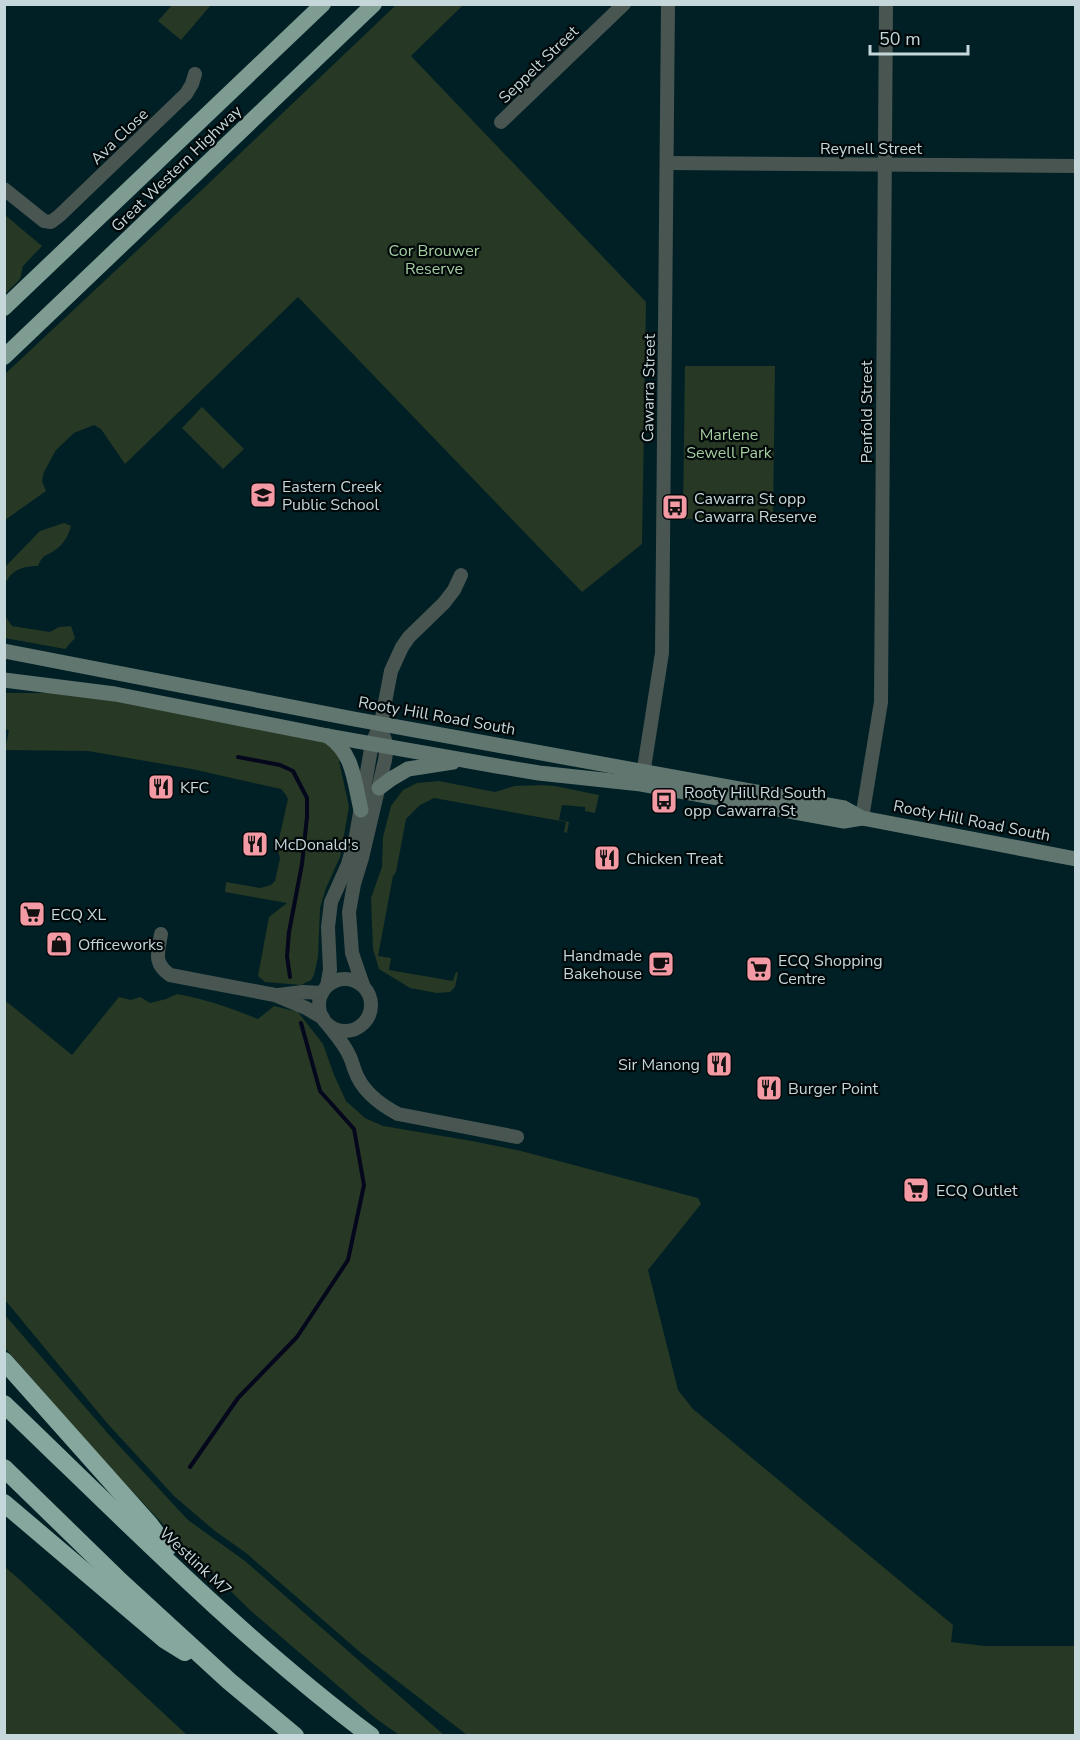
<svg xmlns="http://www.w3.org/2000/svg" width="1080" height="1740" font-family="'Nunito Sans',sans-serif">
  <rect width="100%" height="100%" fill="#002025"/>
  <!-- green -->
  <g fill="#273824">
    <path d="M173,4H211V5L181,40L158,21Z"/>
    <path d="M396,5H463L411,56L646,302L642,544L582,592L298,297L125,464L101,429L94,425L74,433L56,450L44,472L42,481L46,491L5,520V374L206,186Z"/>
    <path d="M5,215L42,246L23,266L20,279L5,294Z"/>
    <path d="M685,366H775L773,520L683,519Z"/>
    <path d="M202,407L244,449L223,469L182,428Z"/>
    <path d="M64,523L71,526C68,536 64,544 55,550C45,557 44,553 38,566C23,566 11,570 5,584V567L40,531Z"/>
    <path d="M5,616L12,626L50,632L59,627L71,626L75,638L65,649L5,638Z"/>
    <path d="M4,693H55L94,697L322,741L331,746L342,759L339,761L349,807L340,857L326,888L320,908L318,957L314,975L311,980L301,985L265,982L258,976L269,917L287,903L225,892L226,882L260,888L271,885L275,881L280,858L277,848L288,799L286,795L281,789L192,769L88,751L5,750L9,730L5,729Z"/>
    <path d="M439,781L495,792L515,786L542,785L555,786L599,795L595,813L585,811V807L562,805L559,820L569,822L567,833L564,832L566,822L434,798L420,805L406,819L396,872L393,876L378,956L391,958L389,970L453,981L456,972L458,973L455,987L450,992L437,993L410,988L379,969L373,949L371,898L382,867L383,837L391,806L403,790L417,783Z"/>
    <path d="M177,994C205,999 231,1008 258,1019L274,1006L298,1012L323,1044L334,1075L346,1101L365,1118L383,1126L472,1141L521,1151L698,1198L701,1204L648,1270L678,1390L693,1409L953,1625L951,1642L985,1646H1075V1735H467L361,1653L246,1553L215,1531L174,1496L107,1423L5,1300V1004L7,1002L72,1055L119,997L131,1000L140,997L150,1003L166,999Z"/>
    <path d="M4,1314L111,1437L188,1520L245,1561L444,1735H399L374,1717L251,1611L174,1536L93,1449L5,1348Z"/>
    <path d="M5,1567L20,1580L187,1735H5Z"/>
  </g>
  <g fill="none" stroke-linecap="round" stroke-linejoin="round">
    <!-- stream -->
    <g stroke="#05071c" stroke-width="4">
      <path d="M238,757L280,765L293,771L307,798V817L302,864L289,932L287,956L290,977"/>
      <path d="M190,1467L238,1398L297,1337L348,1260L364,1185L354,1129L320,1091L301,1023"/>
    </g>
    <!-- minor -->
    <g stroke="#485551" stroke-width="14">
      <path d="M501,122L624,4"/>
      <path d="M667,163L1076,166"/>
      <path d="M4,189L44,221L51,222L59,216L186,94L192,84L195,74"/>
      <path d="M642,781L662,653L668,4"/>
      <path d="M862,818L881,702L886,4"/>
      <path d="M161,934C158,953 153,963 170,975L275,995L306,1008L323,1018"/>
      <circle cx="345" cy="1005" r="26"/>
      <path d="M363,985L352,953L349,912L354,884L362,858L385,760L387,746L384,737"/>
      <path d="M327,986L330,970L328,927L331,902L348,864L356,836L372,743L381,723L391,671L402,647L409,637L444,603L454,590L461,575"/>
      <path d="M278,995L303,992L322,993"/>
      <path d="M328,1025C336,1035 345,1045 350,1057C352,1061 353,1066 355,1071C362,1091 379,1104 398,1114L517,1137"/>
    </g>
    <!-- secondary -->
    <g stroke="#627670" stroke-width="15">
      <path d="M4,651L354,719L844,808L862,818L1076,859"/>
      <path d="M4,680L115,694L328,736L497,766L539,773L641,784L844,821L862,818"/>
      <path d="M328,736C354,754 354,781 361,810"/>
      <path d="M379,788L391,779L408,769L453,762"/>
    </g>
    <!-- trunk -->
    <g stroke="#7e9c92" stroke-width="16">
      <path d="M4,308L323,4"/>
      <path d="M4,357L374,4"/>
    </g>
    <!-- motorway -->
    <g stroke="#86a79d" stroke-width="18">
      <path d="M4,1361L150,1525L167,1548"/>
      <path d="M4,1404C123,1518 239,1637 371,1736"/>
      <path d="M4,1468L121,1582L229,1681L295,1736"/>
      <path d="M4,1503L164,1639L185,1652"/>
    </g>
  </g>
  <!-- icons -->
  <defs>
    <symbol id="school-square" viewBox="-11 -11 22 22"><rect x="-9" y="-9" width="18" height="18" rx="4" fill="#f49aa4" stroke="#00080a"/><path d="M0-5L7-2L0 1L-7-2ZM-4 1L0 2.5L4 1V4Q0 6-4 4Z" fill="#111"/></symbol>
    <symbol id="bus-square" viewBox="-11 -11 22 22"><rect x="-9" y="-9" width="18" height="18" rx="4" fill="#f49aa4" stroke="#00080a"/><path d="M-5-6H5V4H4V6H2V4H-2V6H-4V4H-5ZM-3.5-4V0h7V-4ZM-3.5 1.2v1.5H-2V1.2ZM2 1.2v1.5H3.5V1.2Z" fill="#111"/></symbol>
    <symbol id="restaurant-square" viewBox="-11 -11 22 22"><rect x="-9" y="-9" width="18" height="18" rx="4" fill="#f49aa4" stroke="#00080a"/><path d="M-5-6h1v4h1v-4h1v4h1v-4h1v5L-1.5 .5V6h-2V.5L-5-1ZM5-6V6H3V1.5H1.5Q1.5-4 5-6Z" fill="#111"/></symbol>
    <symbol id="supermarket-square" viewBox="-11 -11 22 22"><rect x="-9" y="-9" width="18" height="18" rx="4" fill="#f49aa4" stroke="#00080a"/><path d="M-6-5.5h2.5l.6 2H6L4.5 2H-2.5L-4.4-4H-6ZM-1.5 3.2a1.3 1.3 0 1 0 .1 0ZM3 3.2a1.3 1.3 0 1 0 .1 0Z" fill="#111"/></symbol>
    <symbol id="shop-square" viewBox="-11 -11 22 22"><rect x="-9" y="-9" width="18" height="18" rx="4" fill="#f49aa4" stroke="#00080a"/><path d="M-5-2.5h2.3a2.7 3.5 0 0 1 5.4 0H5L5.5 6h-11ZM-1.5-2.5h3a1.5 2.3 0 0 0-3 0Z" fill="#111"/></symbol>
    <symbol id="cafe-square" viewBox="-11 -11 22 22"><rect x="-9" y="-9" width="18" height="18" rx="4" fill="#f49aa4" stroke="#00080a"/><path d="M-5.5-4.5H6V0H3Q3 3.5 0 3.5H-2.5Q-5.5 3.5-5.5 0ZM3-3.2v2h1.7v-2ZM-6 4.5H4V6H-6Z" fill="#111"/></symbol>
  </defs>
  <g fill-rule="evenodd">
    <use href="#school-square" x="248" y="480" width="30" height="30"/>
    <use href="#bus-square" x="660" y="492" width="30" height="30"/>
    <use href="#restaurant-square" x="146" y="772" width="30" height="30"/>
    <use href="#bus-square" x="649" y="786" width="30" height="30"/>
    <use href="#restaurant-square" x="240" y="829" width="30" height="30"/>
    <use href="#restaurant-square" x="592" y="843" width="30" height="30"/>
    <use href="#supermarket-square" x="17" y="899" width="30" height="30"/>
    <use href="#shop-square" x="44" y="929" width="30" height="30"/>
    <use href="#cafe-square" x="646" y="949" width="30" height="30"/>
    <use href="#supermarket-square" x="744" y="954" width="30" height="30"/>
    <use href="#restaurant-square" x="704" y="1049" width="30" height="30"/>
    <use href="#restaurant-square" x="754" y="1073" width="30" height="30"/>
    <use href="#supermarket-square" x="901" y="1175" width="30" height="30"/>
  </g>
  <g text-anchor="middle" stroke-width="4.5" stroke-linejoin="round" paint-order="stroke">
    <!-- street labels -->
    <g font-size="16" fill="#c5d7da" stroke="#00080a">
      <text transform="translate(538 64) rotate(-44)" y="6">Seppelt Street</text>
      <text transform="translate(119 136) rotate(-44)" y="6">Ava Close</text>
      <text x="871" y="154">Reynell Street</text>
      <text transform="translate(176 168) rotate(-44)" y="6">Great Western Highway</text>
      <text transform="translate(648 388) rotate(-89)" y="6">Cawarra Street</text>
      <text transform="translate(866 412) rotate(-90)" y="6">Penfold Street</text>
      <text transform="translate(437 715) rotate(10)" y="6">Rooty Hill Road South</text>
      <text transform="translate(972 820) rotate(11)" y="6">Rooty Hill Road South</text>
      <text transform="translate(196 1561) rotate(43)" y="6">Westlink M7</text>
    </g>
    <!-- park labels -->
    <g font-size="16" fill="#a6cea1" stroke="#00080a">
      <text x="434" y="256">Cor Brouwer<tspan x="434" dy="18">Reserve</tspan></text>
      <text x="729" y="440">Marlene<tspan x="729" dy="18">Sewell Park</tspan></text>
    </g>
    <!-- poi labels -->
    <g font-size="16" fill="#c5d7da" stroke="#00080a" text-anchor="start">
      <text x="282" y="492">Eastern Creek<tspan x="282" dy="18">Public School</tspan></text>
      <text x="694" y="504">Cawarra St opp<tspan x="694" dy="18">Cawarra Reserve</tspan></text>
      <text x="180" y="793">KFC</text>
      <text x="684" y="798">Rooty Hill Rd South<tspan x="684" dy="18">opp Cawarra St</tspan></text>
      <text x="274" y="850">McDonald's</text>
      <text x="626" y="864">Chicken Treat</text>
      <text x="51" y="920">ECQ XL</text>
      <text x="78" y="950">Officeworks</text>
      <text x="642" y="961" text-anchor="end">Handmade<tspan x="642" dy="18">Bakehouse</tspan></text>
      <text x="778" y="966">ECQ Shopping<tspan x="778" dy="18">Centre</tspan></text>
      <text x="700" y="1070" text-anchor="end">Sir Manong</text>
      <text x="788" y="1094">Burger Point</text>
      <text x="936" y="1196">ECQ Outlet</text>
    </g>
  </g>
  <!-- border -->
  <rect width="1080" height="1740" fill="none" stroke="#c5d7da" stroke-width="12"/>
  <!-- scale -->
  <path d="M870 45v9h98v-9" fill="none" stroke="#c5d7da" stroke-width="3"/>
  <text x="879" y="45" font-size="18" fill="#c5d7da" stroke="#00080a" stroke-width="4.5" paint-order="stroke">50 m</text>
</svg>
